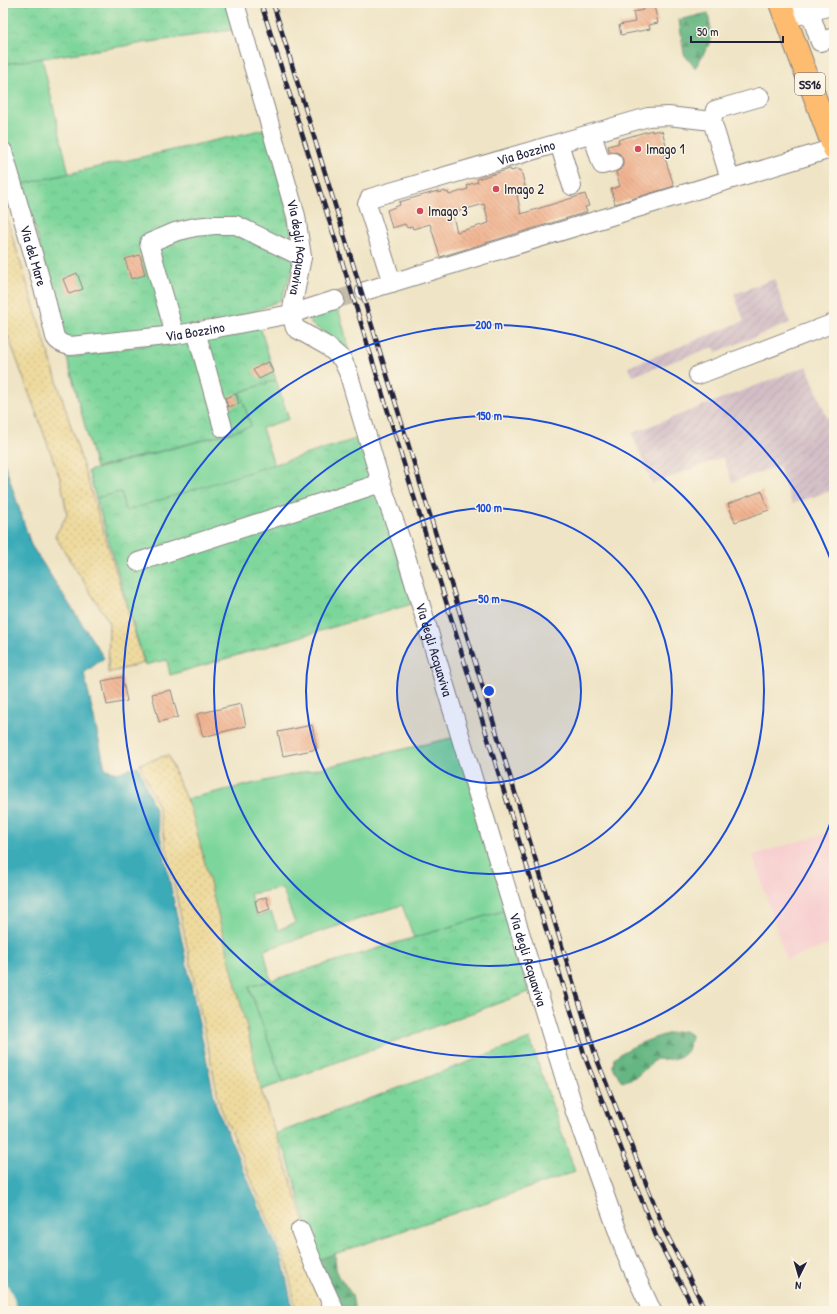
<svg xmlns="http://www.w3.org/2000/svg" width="837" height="1314" font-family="'Patrick Hand',sans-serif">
  <defs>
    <pattern id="industrial-furrows" width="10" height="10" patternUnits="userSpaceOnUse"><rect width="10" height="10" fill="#d2bdc5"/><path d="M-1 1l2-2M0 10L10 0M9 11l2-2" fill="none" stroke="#b4a2aa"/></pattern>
    <pattern id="forest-firs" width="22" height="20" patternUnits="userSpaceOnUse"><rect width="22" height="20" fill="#65b682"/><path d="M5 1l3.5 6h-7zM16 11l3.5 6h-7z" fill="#53946c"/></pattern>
    <pattern id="sand-dots" width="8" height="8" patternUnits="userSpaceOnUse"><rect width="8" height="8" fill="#eeda9e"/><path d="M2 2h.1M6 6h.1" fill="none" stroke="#ccbb89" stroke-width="1.8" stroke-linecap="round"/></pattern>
    <pattern id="park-crowns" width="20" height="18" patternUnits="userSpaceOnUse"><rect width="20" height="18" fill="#7cd59a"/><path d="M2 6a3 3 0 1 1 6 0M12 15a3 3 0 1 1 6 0" fill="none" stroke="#6bb786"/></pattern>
    <pattern id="building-back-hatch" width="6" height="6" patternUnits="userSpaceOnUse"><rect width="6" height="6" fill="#f1b491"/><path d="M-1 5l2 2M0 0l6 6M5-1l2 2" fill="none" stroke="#ce9a7e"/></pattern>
  </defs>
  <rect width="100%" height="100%" fill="#fcf5e5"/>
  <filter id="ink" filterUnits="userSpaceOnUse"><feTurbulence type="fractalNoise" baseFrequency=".025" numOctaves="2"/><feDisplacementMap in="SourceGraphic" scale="8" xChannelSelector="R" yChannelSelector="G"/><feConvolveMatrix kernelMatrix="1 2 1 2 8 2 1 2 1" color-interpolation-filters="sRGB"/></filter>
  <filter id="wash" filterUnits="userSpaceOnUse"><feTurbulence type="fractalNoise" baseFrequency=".012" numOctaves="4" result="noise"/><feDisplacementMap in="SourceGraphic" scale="16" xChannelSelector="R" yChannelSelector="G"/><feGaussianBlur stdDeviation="0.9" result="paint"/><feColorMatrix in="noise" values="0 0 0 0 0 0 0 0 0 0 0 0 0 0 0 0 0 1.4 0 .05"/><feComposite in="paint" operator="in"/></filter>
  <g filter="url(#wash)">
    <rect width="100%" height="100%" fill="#efe4c5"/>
    <!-- built -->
    <path fill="#f7cfd0" d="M834,831V943L786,960L753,855Z"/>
    <!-- industrial -->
    <g fill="url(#industrial-furrows)">
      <path d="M774,279L790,323L716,352L714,347L633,376L628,367L744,321L734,294Z"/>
      <path d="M807,366L827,418L834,416V493L833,490L792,504L779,466L732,482L723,457L652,484L632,433Z"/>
    </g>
    <!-- grass -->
    <g fill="#7cd59a" stroke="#4f7c6a" fill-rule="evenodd">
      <path d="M42,58L69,174L23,184L3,129V64Z"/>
      <path d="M338,308L349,348L311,324L310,317Z"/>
      <path d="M276,380L289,419L262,428L274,465L125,512L121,492L96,498L88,471L233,432L251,426L240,392Z"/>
      <path d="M456,737L506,910L414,938L402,905L264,950L271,981L249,987L283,1082L261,1090L248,1033L193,817L186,799ZM282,888L295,923L278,930L271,912L257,916L250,894Z"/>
    </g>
    <!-- forest -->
    <g fill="url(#forest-firs)" stroke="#446c5e">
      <path d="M708,13L712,36L710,43L695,68L684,54L679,20Z"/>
      <path d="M685,1031L691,1035C689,1059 676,1060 656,1059L636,1077L622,1082L613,1067L614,1058C630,1046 665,1032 685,1031Z"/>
      <path d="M335,1253L336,1269L339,1276L352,1295L355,1311H337L317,1260Z"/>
    </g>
    <!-- sand -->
    <g fill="url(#sand-dots)" stroke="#887e6c">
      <path d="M3,206L144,663L108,673L109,622L55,536L67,515L61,481L3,322Z"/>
      <path d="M168,755L193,817L248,1033L261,1090L317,1260L320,1274L324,1311H296L287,1264L220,1106L158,807L140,764Z"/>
    </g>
    <!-- park -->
    <g fill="url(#park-crowns)" stroke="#4f7c6a">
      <path d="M3,3H229L238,29L3,64Z"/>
      <path d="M265,129L283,190L296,260L281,300L231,321L71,340L59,336L47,273L23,184Z"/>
      <path d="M260,326L276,380L240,392L251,426L233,432L96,468L67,358Z"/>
      <path d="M362,437L412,604L170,675L167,660L145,665L96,498L121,492L125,511Z"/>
      <path d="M506,910L529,992L283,1082L249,987Z"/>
      <path d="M530,1039L575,1172L317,1260L286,1153L275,1134Z"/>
    </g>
    <!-- water -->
    <path fill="#3babb8" stroke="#2e667a" d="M3,459L31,545L104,658L84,673L105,768L116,773L138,766L155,810L216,1106L283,1262L293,1311H3Z"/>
    <!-- pier -->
    <path fill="#efe4c5" d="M3,1276L14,1298L16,1311H3Z"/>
    <g id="blocks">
      <!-- building -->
      <g fill="url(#building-back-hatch)" fill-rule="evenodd">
        <path d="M654,6L658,23L649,25L650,29L621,35L619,25L635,22L633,12L643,10V8Z"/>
        <path d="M652,130V132L659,130L660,132L662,131L668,151H666L667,154L664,155L674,186L615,204L611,189L620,186L616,172L621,169L623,165V160L620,154L615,152H610L608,146L619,143L618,140Z"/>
        <path d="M510,169L511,171L518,169V171L521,170L526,190H525V193L517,195L521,214L585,194L589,206L585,207L587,212L440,257L430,224L413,229L412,226L407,228L405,224L392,228L387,210L400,205L399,202L438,191V193L445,191L446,193L448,192L449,195L468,189L467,185L478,182L477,179ZM484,204L489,223L457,232L452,213Z"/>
        <path d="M140,255L145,275L131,279L125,259Z"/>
        <path d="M77,273L83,289L69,294L63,279Z"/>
        <path d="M269,362L273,372L259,379L253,370L263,364Z"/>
        <path d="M236,394L239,404L228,407L225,398Z"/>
        <path d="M762,491L769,510L735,522L728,504Z"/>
        <path d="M122,677L127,701L107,705L102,681Z"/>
        <path d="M171,690L178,717L159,722L152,694Z"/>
        <path d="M241,704L246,726L203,737L197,714Z"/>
        <path d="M312,725L317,749L283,756L278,732Z"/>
        <path d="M266,897L270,909L258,913L255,901Z"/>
      </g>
    </g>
  </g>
  <g filter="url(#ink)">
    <use href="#blocks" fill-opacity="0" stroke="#888380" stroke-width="1"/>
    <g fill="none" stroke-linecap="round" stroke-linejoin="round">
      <!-- minor-tunnel -->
      <path stroke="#c6bda9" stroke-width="18" stroke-dasharray="18 9" stroke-linecap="butt" d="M335,300L365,291"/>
      <defs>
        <g id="minor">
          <path id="s1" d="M235,3L296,216L302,257L291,314L295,328L327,346L342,359L348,372L381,483L403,546L481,805L575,1112L627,1257L652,1311"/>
          <path d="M810,12L820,42L834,37"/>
          <path d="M786,19L834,5"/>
          <path d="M712,121L715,110L760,97"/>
          <path d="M592,134L602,165L613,162"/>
          <path d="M559,143L572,186"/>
          <path id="s2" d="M3,151L45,295L55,337C58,343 65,345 71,346L175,335L212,329L291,314L335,300"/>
          <path id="s3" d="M392,283L367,204L370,198L648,117L668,116L712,121L730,179"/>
          <path d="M365,291L834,148"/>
          <path d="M196,331L223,428"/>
          <path d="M175,335L149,243L175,232L195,227L215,225H236L302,257"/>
          <path d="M698,375L834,323"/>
          <path d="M138,562L381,483"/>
          <path d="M300,1230L317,1272L335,1311"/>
        </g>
        <path id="major" d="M780,3L834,149"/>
      </defs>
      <!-- minor casing -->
      <use href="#minor" stroke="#888380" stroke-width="20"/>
      <!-- major casing -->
      <use href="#major" stroke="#888380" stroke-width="24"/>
      <!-- minor -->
      <use href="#minor" stroke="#fff" stroke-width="18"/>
      <!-- major -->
      <use href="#major" stroke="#fdbc6f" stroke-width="22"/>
      <defs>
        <g id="rail">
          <path d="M261,3L346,274L586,1060L656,1236L695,1311"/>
          <path d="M273,3L596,1057L665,1231L706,1311"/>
        </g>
      </defs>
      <!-- rail casing -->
      <use href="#rail" stroke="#22223b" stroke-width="4.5"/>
      <!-- rail -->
      <use href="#rail" stroke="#fcf5e5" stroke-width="3" stroke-dasharray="9" stroke-linecap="butt"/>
    </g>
  </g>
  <!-- distance rings -->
  <circle cx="489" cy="691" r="92" fill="#1d4ed8" fill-opacity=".12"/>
  <g fill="none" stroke="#1d4ed8" stroke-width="2">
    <circle cx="489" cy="691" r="92"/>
    <circle cx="489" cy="691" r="183"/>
    <circle cx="489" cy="691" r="275"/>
    <path d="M833 816A366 366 0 1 1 833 566"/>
  </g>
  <!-- markers -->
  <g fill="#d1495b" stroke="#fcf5e5" stroke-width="1.5">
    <circle cx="638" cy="149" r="4"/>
    <circle cx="496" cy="189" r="4"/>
    <circle cx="420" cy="211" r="4"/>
  </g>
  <g text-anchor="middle" stroke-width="3" stroke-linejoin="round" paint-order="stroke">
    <!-- shield labels -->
    <rect fill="#fcf5e5" stroke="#63616e" stroke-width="1" x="795" y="73" width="30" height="22" rx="3"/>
    <g font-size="13" font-weight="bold" fill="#22223b">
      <text x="810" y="89">SS16</text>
    </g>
    <!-- poi labels -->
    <g font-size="14" fill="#22223b" stroke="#fcf5e5" text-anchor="start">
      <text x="646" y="154">Imago 1</text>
      <text x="504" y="194">Imago 2</text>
      <text x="428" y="216">Imago 3</text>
    </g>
    <!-- street labels -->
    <g font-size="14" fill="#22223b" stroke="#fcf5e5">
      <text dy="5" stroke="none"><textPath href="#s3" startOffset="252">Via Bozzino</textPath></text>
      <text dy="5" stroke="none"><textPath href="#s1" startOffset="253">Via degli Acquaviva</textPath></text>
      <text dy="5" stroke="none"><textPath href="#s2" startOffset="109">Via del Mare</textPath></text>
      <text dy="5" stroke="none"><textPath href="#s2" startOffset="337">Via Bozzino</textPath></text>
      <text dy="5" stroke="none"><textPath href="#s1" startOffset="697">Via degli Acquaviva</textPath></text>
      <text dy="5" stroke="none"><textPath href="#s1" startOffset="1021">Via degli Acquaviva</textPath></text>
    </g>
  </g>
  <circle cx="489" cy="691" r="6" fill="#1d4ed8" stroke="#fcf5e5" stroke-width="2"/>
  <g font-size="12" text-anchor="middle" font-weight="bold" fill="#1d4ed8" stroke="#fcf5e5" stroke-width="3" stroke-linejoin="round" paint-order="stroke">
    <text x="489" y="329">200 m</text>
    <text x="489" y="420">150 m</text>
    <text x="489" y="512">100 m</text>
    <text x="489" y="603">50 m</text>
  </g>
  <!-- margin -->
  <rect width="837" height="1314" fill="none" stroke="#fcf5e5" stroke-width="16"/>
  <!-- north arrow -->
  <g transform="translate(799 1276) rotate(185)" stroke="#fcf5e5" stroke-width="3" paint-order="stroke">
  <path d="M0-3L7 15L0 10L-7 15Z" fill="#22223b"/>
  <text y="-6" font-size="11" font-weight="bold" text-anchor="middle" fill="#22223b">N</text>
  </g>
  <!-- scale -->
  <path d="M691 36v6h92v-6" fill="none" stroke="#22223b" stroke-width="2"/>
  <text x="697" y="36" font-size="12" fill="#22223b" stroke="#fcf5e5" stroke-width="3" paint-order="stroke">50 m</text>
</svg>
